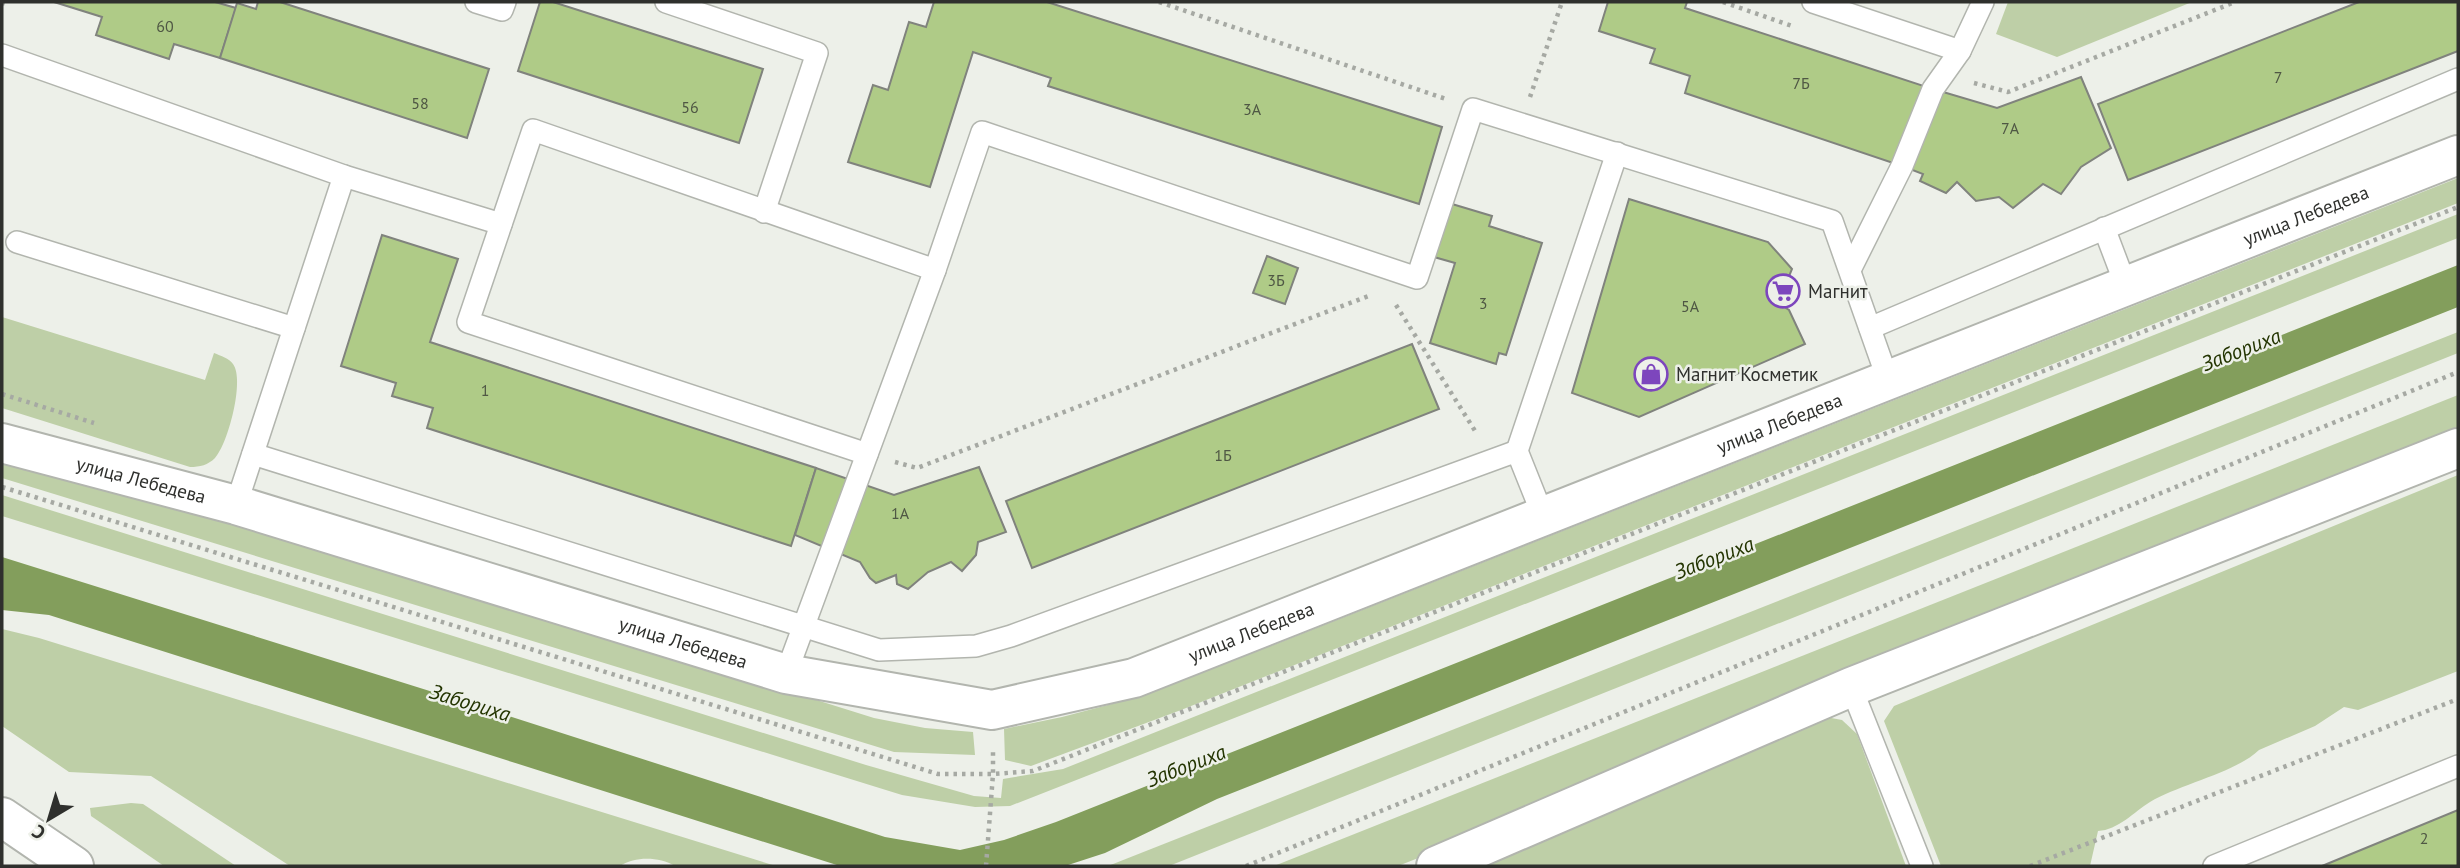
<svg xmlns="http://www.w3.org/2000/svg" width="2460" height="868" font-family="'PT Sans',sans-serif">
  <rect width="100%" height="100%" fill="#edf0e9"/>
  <!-- green -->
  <g fill="#becfa7">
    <path d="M2008,2H2192L2057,57L1996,34Z"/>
    <path d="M2458,178V203L1181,710L1031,766L1005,760L1004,729L1062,717L1146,695Z"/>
    <path d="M2458,214V238L1010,806L975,807L902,795L2,516V495L866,765L974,796L1001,798L1003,779L1063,769Z"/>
    <path d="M2,317L205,380L214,353C221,356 229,358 233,364C245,380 228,444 215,458C208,465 200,467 190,467L2,408Z"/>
    <path d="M2458,332V353L1169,866H1108Z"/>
    <path d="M2458,395V448L1398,866H1274Z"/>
    <path d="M2,445L874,718L925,728L973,732L975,755L894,752L2,478Z"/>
    <path d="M2458,475V671L2358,710L2344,707L2315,726L2259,750C2235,773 2180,784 2150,802C2134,812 2118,830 2098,831L2090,866H1941L1884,721L1894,706Z"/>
    <path d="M2,629L39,638L776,866H675C659,857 636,856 620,866H290L151,776L69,772L2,726Z"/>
    <path d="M1826,717L1842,720L1857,734L1906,866H1455Z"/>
    <path d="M131,803L143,804L236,866H164L91,816L90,808Z"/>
  </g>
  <!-- water -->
  <path fill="#839e5c" d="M2458,265V307L1217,799L1105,853L1065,866H840L49,615L2,610V557L484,708L885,837L960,850L1004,840L1056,822Z"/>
  <!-- building -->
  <g fill="#afcb87" stroke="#80837d" stroke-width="2">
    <path d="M54,2H215L236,8L220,58L174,44L169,59L96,35L102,17Z"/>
    <path d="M258,2H280L489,69L467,138L220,58L237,3L256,9Z"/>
    <path d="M540,2H553L763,69L739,143L518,71Z"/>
    <path d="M934,2H1047L1442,127L1419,204L1048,86L1051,78L973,52L930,187L848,162L873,85L888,90L909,22L926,27Z"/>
    <path d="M1608,2H1687L1685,8L1933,89L1902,166L1685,93L1690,76L1650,63L1655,49L1599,31Z"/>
    <path d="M2359,2H2458V51L2128,180L2098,104Z"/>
    <path d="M2081,77L2111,148L2081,167L2061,194L2043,184L2013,208L1999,197L1976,201L1957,182L1946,193L1920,181L1923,174L1902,166L1933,89L1997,108Z"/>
    <path d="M1629,199L1768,242L1792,269L1778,303L1789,310L1805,344L1639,417L1572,393Z"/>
    <path d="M1452,204L1492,216L1489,226L1542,243L1506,355L1499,353L1496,364L1430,343L1455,263L1434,257Z"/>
    <path d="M382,235L458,259L430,342L816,468L791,546L427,428L433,408L392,396L396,383L341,366Z"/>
    <path d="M1267,256L1298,268L1285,304L1253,293Z"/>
    <path d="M1412,344L1439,409L1032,568L1006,501Z"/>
    <path d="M979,467L1006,532L978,542L976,555L962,571L951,562L928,572L908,589L897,584L896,575L876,583L870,578L860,562L795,535L816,468L894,495Z"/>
    <path d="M2458,810V866H2322Z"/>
  </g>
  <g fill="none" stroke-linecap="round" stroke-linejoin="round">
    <defs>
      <g id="lane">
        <path d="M476,2L502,10L505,2"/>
        <path d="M666,2L817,53L764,212"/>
        <path d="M1813,2L1960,51"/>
        <path d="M2,55L344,176L501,224"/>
        <path d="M2104,228L2126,286"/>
        <path d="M17,242L294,328"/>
        <path d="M1850,270L1902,166L1933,89L1960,51L1983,2"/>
        <path d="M1870,328L2458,79"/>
        <path d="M1517,451L1617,153"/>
        <path d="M253,454L879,650L976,646L1011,636L1517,451L1543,516"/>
        <path d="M867,454L468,322L533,130L935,270"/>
        <path d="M236,505L344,176"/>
        <path d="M786,674L935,270L982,132L1417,278L1473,109L1832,221L1888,380"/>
        <path d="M1851,687L1922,866"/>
        <path d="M2214,866L2458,766"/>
      </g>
      <g id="street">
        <path id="s1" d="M2,443L236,505L786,674L992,710L1134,678L2458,155"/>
        <path d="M1436,866L1851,687L2458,448"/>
      </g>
      <path id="secondary" d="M2,817L74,866"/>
    </defs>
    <!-- lane casing -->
    <use href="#lane" stroke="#b2b5ae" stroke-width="24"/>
    <!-- street casing -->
    <use href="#street" stroke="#b2b5ae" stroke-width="42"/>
    <!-- secondary casing -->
    <use href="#secondary" stroke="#b2b5ae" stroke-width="42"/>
    <!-- path -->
    <g stroke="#a6a9a3" stroke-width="4.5" stroke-dasharray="3.5 5" stroke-linecap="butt">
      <path d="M1159,2L1446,99"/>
      <path d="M1723,2L1792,26"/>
      <path d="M2,5L3,2"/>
      <path d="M1974,83L2008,92L2235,2"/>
      <path d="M1530,97L1562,2"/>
      <path d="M1396,305L1477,434"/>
      <path d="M2,394L94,423"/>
      <path d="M895,462L917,468L1371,295"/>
      <path d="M2,487L938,774H993L1033,771L2458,207"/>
      <path d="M986,866L993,774V748"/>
      <path d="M1246,866L2458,372"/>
      <path d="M2030,866L2458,699"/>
    </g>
    <!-- lane -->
    <use href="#lane" stroke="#fff" stroke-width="21"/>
    <!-- street -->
    <use href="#street" stroke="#fff" stroke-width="38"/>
    <!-- secondary -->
    <use href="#secondary" stroke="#fff" stroke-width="38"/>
  </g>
  <!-- icons -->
  <defs>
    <symbol id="supermarket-ring" viewBox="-11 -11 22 22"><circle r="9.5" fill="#edf0e9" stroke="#7d46bd" stroke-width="1.5"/><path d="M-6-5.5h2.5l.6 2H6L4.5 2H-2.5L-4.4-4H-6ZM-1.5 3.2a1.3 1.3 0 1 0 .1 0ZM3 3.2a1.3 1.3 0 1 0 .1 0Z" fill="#7d46bd"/></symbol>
    <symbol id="shop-ring" viewBox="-11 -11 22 22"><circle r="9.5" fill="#edf0e9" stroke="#7d46bd" stroke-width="1.5"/><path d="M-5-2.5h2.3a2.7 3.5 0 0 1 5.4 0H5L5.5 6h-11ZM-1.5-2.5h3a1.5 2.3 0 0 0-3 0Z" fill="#7d46bd"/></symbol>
  </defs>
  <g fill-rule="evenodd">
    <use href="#supermarket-ring" x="1764" y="272" width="38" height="38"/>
    <use href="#shop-ring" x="1632" y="355" width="38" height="38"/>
  </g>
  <g text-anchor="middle" stroke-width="5" stroke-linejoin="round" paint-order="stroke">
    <!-- number labels -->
    <g font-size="16" fill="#4f5744">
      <text x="165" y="32">60</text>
      <text x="2278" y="83">7</text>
      <text x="1801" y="89">7Б</text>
      <text x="420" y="109">58</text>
      <text x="690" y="113">56</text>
      <text x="1252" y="115">3А</text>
      <text x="2010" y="134">7А</text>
      <text x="1276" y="286">3Б</text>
      <text x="1483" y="309">3</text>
      <text x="1690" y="312">5А</text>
      <text x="485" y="396">1</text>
      <text x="1223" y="461">1Б</text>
      <text x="900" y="519">1А</text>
      <text x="2424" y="844">2</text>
    </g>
    <!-- street labels -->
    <g font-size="19" fill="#2f302d" stroke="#edf0e9">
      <text dy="7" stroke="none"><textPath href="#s1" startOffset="2432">улица Лебедева</textPath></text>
      <text dy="7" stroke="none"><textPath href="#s1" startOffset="1866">улица Лебедева</textPath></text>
      <text dy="7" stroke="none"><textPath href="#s1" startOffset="144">улица Лебедева</textPath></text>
      <text dy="7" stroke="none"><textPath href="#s1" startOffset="1298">улица Лебедева</textPath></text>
      <text dy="7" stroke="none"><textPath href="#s1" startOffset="710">улица Лебедева</textPath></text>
    </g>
    <!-- poi labels -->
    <g font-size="19" fill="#2f302d" stroke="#edf0e9" text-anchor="start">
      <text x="1808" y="298">Магнит</text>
      <text x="1676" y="381">Магнит Косметик</text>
    </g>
    <!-- water labels -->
    <g font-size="21" font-style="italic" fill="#243502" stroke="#edf0e9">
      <text transform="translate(2241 350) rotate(-21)" y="7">Забориха</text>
      <text transform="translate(1714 558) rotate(-21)" y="7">Забориха</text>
      <text transform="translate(470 703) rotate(17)" y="7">Забориха</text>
      <text transform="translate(1186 766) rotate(-21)" y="7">Забориха</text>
    </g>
  </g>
  <!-- border -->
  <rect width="2460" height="868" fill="none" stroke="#2f302d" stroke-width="7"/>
  <!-- north arrow -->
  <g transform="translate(49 819) rotate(218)" stroke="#edf0e9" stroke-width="5" paint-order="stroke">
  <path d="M0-5L12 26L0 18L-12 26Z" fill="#2f302d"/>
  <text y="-10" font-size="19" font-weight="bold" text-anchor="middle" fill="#2f302d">С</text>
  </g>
</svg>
